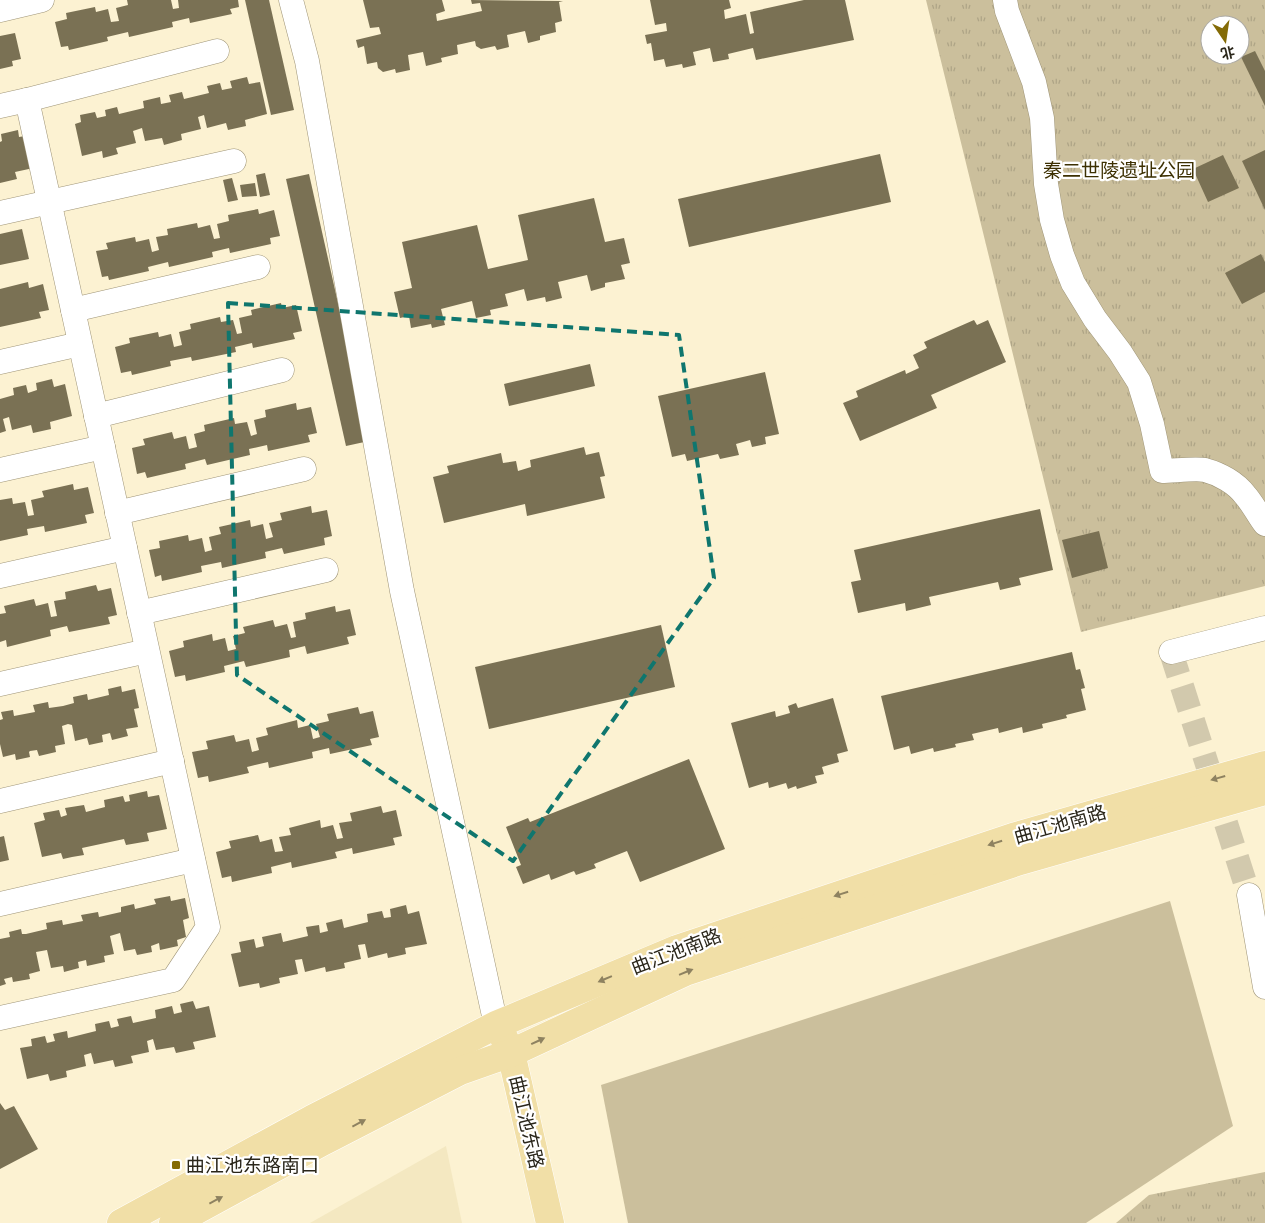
<svg xmlns="http://www.w3.org/2000/svg" width="1265" height="1223" font-family="'Sofia Sans Condensed','Noto Sans SC',sans-serif">
  <defs>
    <pattern id="park-tufts" width="24" height="20" patternUnits="userSpaceOnUse" patternTransform="scale(1.25)"><rect width="24" height="20" fill="#cbbf9c"/><path d="M3 7l-1-3M5 7V3M7 7l1-3M15 17l-1-3M17 17v-4M19 17l1-3" fill="none" stroke="#aea486"/></pattern>
  </defs>
  <rect width="100%" height="100%" fill="#fcf2d2"/>
  <!-- built -->
  <path fill="#f4e8c1" d="M446,1146L462,1223H310Z"/>
  <!-- grass -->
  <path fill="#cbbf9c" d="M1170,901L1233,1126L1086,1223H628L601,1085Z"/>
  <!-- park -->
  <g fill="url(#park-tufts)" fill-rule="evenodd">
    <path d="M926,0H1265V586L1081,632ZM1210,25H1240V55H1210Z"/>
    <path d="M1265,1172V1223H1116L1149,1195Z"/>
  </g>
  <!-- building -->
  <g fill="#7a7154">
    <path d="M127,0H171L173,9L179,8L178,0H238L239,7L230,9L232,14L190,23L189,18L172,22L173,27L129,37L128,32L107,37L108,41L69,50L68,46L61,47L55,22L67,19L66,13L95,7L96,12L108,9L111,22L119,21L116,8L128,5Z"/>
    <path d="M245,0H269L294,110L271,115Z"/>
    <path d="M363,0H442L445,11L436,14L437,21L482,11L480,3L472,4L471,0L563,1L559,2L562,21L555,23L556,32L540,36V40L528,43L525,31L507,35L509,47L497,50L495,46L481,49L476,46L475,41L457,45L458,54L441,58L442,62L426,66L423,52L408,55L410,70L396,73L395,69L383,72L378,68L377,62L367,64L364,46L358,48L356,40L381,34L379,27L370,28Z"/>
    <path d="M650,0H729L731,8L724,10L725,19L746,14L750,34L754,33L750,12L804,0H845L854,40L756,60L753,48L728,54L729,59L713,62L710,48L693,52L696,65L683,68L682,64L666,67L664,59L654,61L651,43L647,44L645,35L667,31L666,23L655,25Z"/>
    <path d="M15,33L21,59L12,61L13,66L0,69V36Z"/>
    <path d="M1255,51L1265,71V106L1241,57Z"/>
    <path d="M247,77L249,84L260,82L267,114L245,120L246,126L228,130L226,123L207,128L204,115L198,117L201,129L181,134L182,140L164,145L162,138L145,141L142,128L133,131L136,143L116,148L118,154L103,158L102,151L82,156L75,124L81,122L80,115L95,112L97,118L106,116L105,110L117,107L119,114L144,108L143,101L160,97L161,104L171,102L169,95L182,92L184,99L209,93L207,86L220,83L222,90L232,88L230,81Z"/>
    <path d="M18,130L19,137L31,135L38,167L15,172L17,179L0,183V142L2,141L1,134Z"/>
    <path d="M1265,150V210L1242,161Z"/>
    <path d="M880,154L891,202L689,247L678,199Z"/>
    <path d="M1223,155L1239,188L1208,202L1193,169Z"/>
    <path d="M265,173L270,195L260,197L256,175Z"/>
    <path d="M309,174L369,441L346,446L286,179Z"/>
    <path d="M232,178L238,200L228,202L223,180Z"/>
    <path d="M255,183L257,196L242,197L240,185Z"/>
    <path d="M594,198L605,242L624,238L630,263L621,265L625,279L605,283V287L591,291L587,275L558,282L562,298L546,302L545,297L527,301L524,289L505,294L508,306L490,310L491,315L476,318L472,301L441,309L445,325L432,328L431,324L411,328L409,316L400,318L394,292L412,288L402,242L477,225L488,269L528,260L518,215Z"/>
    <path d="M258,209L259,214L274,210L280,236L270,238L271,244L230,253L229,248L212,252L213,257L169,267L168,262L148,267L149,271L109,280L108,276L102,277L96,251L108,249L106,243L135,237L136,242L149,239L152,252L159,250L156,237L168,235L167,229L197,223L198,228L210,225L214,239L220,238L217,224L229,221L228,215Z"/>
    <path d="M22,229L29,259L0,265V234Z"/>
    <path d="M1261,254L1265,262V292L1242,304L1225,273Z"/>
    <path d="M28,282L29,288L43,284L49,310L39,312L41,318L0,327V289Z"/>
    <path d="M281,303L282,308L296,305L302,331L293,333L295,339L253,348L252,343L235,347L236,352L192,361L191,357L170,361L171,366L132,375L131,371L121,373L115,347L130,343L129,338L158,332L159,337L171,334L174,347L182,345L179,332L191,329L190,324L220,317L221,322L233,320L237,334L242,333L239,318L252,315L251,310Z"/>
    <path d="M974,320L977,325L988,320L1006,362L931,395L937,408L860,441L843,403L858,397L856,391L905,370L906,374L919,368L913,355L927,348L924,342Z"/>
    <path d="M590,364L595,386L509,406L504,384Z"/>
    <path d="M765,372L779,434L765,437L766,444L752,447L750,440L736,444L739,455L720,459L718,454L687,461L685,454L672,457L658,396Z"/>
    <path d="M52,379L54,387L65,384L72,416L50,422L51,429L33,433L31,425L12,430L9,417L3,419L6,431L0,433V399L14,395L13,388L26,385L28,393L37,390L36,383Z"/>
    <path d="M296,403L297,410L311,407L317,433L308,435L310,442L268,451L267,445L249,449L250,455L207,465L205,459L185,464L186,469L147,478L145,472L137,474L132,448L145,445L143,439L172,432L174,439L186,436L189,449L197,447L194,434L205,431L204,425L234,418L235,424L247,422L251,436L257,434L254,420L266,417L265,410Z"/>
    <path d="M584,447L586,455L599,452L605,476L600,477L605,498L527,516L525,504L444,523L433,477L449,473L447,466L501,453L503,463L516,461L518,471L531,467L530,460Z"/>
    <path d="M73,484L74,490L88,487L94,513L85,515L87,523L45,532L44,526L27,529L28,535L0,541V500L12,498L13,504L25,502L28,516L34,515L31,500L44,497L42,491Z"/>
    <path d="M311,506L312,513L327,510L332,536L324,538L325,545L284,554L282,548L265,552L266,558L222,568L221,562L201,566L202,572L162,581L161,575L155,577L149,550L160,548L159,541L188,535L189,541L202,538L205,552L212,550L209,537L221,534L219,527L250,520L251,527L263,524L266,539L273,537L269,523L282,520L280,513Z"/>
    <path d="M1040,509L1053,570L1019,578L1021,585L1000,590L998,582L929,597L931,605L906,611L905,603L858,613L851,582L861,580L854,550Z"/>
    <path d="M1099,531L1108,568L1072,578L1062,540Z"/>
    <path d="M96,585L98,591L111,588L117,615L108,617L110,624L69,632L67,626L50,630L51,636L7,647L6,640L0,642V614L6,613L4,606L34,599L36,606L48,603L51,617L57,616L54,601L66,599L65,592Z"/>
    <path d="M335,606L336,612L350,609L356,635L347,637L349,644L307,654L305,646L289,650L290,657L246,667L244,661L224,666L225,672L186,681L185,675L175,677L169,651L184,647L183,641L212,634L213,641L225,638L228,651L236,649L233,636L245,633L243,627L273,620L275,627L287,624L291,638L296,637L293,622L306,619L305,613Z"/>
    <path d="M661,625L675,687L489,729L475,667Z"/>
    <path d="M1072,652L1076,670L1080,669L1085,688L1081,689L1086,710L1066,715L1067,718L1042,724L1043,728L1023,733L1022,727L999,733L998,728L972,734L974,740L955,744L956,747L934,752L933,748L911,754L909,746L894,750L881,696Z"/>
    <path d="M121,686L122,692L135,689L139,708L134,709L138,727L126,729L128,736L112,740L110,733L102,735L103,742L89,745L87,738L75,741L72,725L68,724L62,726L65,744L55,746L56,752L39,756L37,750L30,751L29,752L30,757L16,760L15,754L3,757L0,744V720L3,719L1,712L13,710L14,716L35,712L33,705L48,702L49,708L63,706L74,703L73,697L87,694L88,700L109,695L108,689Z"/>
    <path d="M833,698L848,751L837,754L839,762L822,767L824,774L815,776L817,783L797,789L796,786L788,789L786,783L769,788L768,782L749,788L731,723L775,711L776,717L790,713L788,706L796,703L798,708Z"/>
    <path d="M358,707L360,714L373,711L379,737L370,739L372,745L330,754L329,748L312,752L313,758L269,768L268,762L247,767L249,773L209,782L208,776L198,778L192,752L208,749L206,741L234,735L236,742L249,739L252,752L259,750L256,738L268,735L266,728L297,720L298,728L310,725L313,739L320,737L316,724L329,721L327,714Z"/>
    <path d="M689,759L725,849L640,882L627,851L594,864L596,868L576,875L574,871L551,880L549,874L523,884L516,867L521,865L506,827L528,818L530,822Z"/>
    <path d="M147,791L148,797L159,795L167,829L147,833L149,841L126,845L124,839L82,848L84,855L72,857L63,859L61,853L42,857L34,823L45,820L43,813L59,810L61,817L67,815L65,808L84,805L86,812L105,807L104,800L123,796L125,802L130,801L129,795Z"/>
    <path d="M381,806L383,813L396,810L402,836L393,838L395,845L353,854L352,848L335,852L337,858L292,868L291,862L271,867L272,873L232,882L231,876L222,878L216,852L231,848L229,841L258,835L260,842L272,839L275,852L283,851L279,837L291,835L289,828L320,820L321,828L333,825L337,839L343,838L339,823L352,821L350,813Z"/>
    <path d="M4,836L9,860L0,862V837Z"/>
    <path d="M170,896L171,901L185,898L189,918L183,920L186,937L177,940L178,946L160,950L159,943L151,946L152,952L137,955L135,949L124,951L120,933L110,936L114,954L104,956L105,962L87,966L86,960L78,962L79,968L64,972L63,966L51,968L47,950L36,952L40,971L29,974L30,979L13,982L12,977L4,979L6,984L0,986V939L10,937L9,932L21,929L22,934H26L47,929L46,923L62,920L63,925L83,921L81,915L98,912L99,917L121,912V907L134,904L135,909L156,904L154,899Z"/>
    <path d="M406,905L408,914L419,911L427,944L405,948L406,954L388,958L387,953L368,958L365,944L358,945L361,959L344,963L345,968L326,972L325,967L305,972L302,959L295,960L298,974L279,978L280,983L260,988L259,983L239,987L231,954L241,952L239,942L254,939L256,948L264,946L262,937L281,933L283,942L308,936L306,927L319,925L320,933L328,931L326,923L342,919L344,928L368,922L367,914L382,911L384,918L391,917L390,909Z"/>
    <path d="M193,1001L196,1009L209,1006L216,1037L193,1042L195,1049L176,1053L174,1047L156,1050L153,1039L147,1041L149,1052L131,1056L133,1063L115,1067L113,1060L94,1064L91,1053L84,1055L86,1066L66,1071L67,1077L50,1081L48,1074L27,1079L20,1048L32,1046L31,1039L45,1036L47,1043L55,1041L53,1034L67,1031L68,1038L96,1031L95,1024L109,1021L111,1028L119,1026L117,1019L131,1016L133,1023L156,1018L155,1010L172,1006L174,1014L182,1012L180,1004Z"/>
    <path d="M0,1103L5,1110L14,1106L38,1149L0,1169Z"/>
  </g>
  <g fill="none" stroke-linecap="round" stroke-linejoin="round">
    <!-- minor-tunnel -->
    <path stroke="#d2c9ad" stroke-width="24" stroke-dasharray="24 12" stroke-linecap="butt" d="M1171,652L1249,895"/>
    <defs>
      <g id="minor">
        <path d="M291,0L307,61L402,591L496,1025"/>
        <path d="M1005,0L1007,11L1034,82L1042,118L1046,184L1052,220L1062,255L1073,283L1095,319L1120,352L1139,382L1152,424L1162,471C1173,471 1196,468 1205,470C1220,474 1236,483 1245,495C1253,504 1258,515 1265,524"/>
        <path d="M0,10L42,0"/>
        <path d="M0,106L27,100L217,51"/>
        <path d="M0,213L234,161"/>
        <path d="M73,310L258,267"/>
        <path d="M0,362L80,344"/>
        <path d="M96,416L282,370"/>
        <path d="M0,470L103,447"/>
        <path d="M117,513L304,469"/>
        <path d="M0,576L125,548"/>
        <path d="M139,613L326,570"/>
        <path d="M1171,652L1265,628"/>
        <path d="M0,684L147,651"/>
        <path d="M0,801L172,761"/>
        <path d="M1249,895L1265,987"/>
        <path d="M0,904L193,860"/>
        <path d="M0,1018L173,980L208,927L27,100"/>
      </g>
      <g id="major">
        <path d="M504,1038L511,1053L550,1223"/>
        <path d="M121,1223L312,1119L496,1025L677,949L1013,837L1265,765"/>
        <path d="M173,1223L324,1141L460,1071L511,1053L685,972L1020,861L1265,791"/>
      </g>
    </defs>
    <!-- minor casing -->
    <use href="#minor" stroke="#9f9578" stroke-width="25"/>
    <!-- major casing -->
    <use href="#major" stroke="#fff" stroke-width="29"/>
    <!-- minor -->
    <use href="#minor" stroke="#fff" stroke-width="24"/>
    <!-- major -->
    <use href="#major" stroke="#f1dfa7" stroke-width="28"/>
  </g>
  <!-- one-way arrows -->
  <defs><path id="oneway-solid" d="M-6-.8H1V-3.2L6.5 0L1 3.2V.8H-6Z" transform="scale(1.25)"/></defs>
  <g fill="#8e8260">
    <use href="#oneway-solid" transform="translate(1218 778) rotate(164)"/>
    <use href="#oneway-solid" transform="translate(995 843) rotate(162)"/>
    <use href="#oneway-solid" transform="translate(841 894) rotate(162)"/>
    <use href="#oneway-solid" transform="translate(686 972) rotate(-22)"/>
    <use href="#oneway-solid" transform="translate(605 979) rotate(157)"/>
    <use href="#oneway-solid" transform="translate(538 1041) rotate(-25)"/>
    <use href="#oneway-solid" transform="translate(359 1123) rotate(-28)"/>
    <use href="#oneway-solid" transform="translate(216 1200) rotate(-28)"/>
  </g>
  <!-- marked area -->
  <path fill="none" stroke="#0f766e" stroke-width="4" stroke-dasharray="10 6" stroke-linejoin="round" d="M228,303L679,335L714,578L513,861L237,675Z"/>
  <!-- markers -->
  <rect fill="#846b07" stroke="#fff" stroke-width="2" x="171" y="1160" width="10" height="10" rx="2.5"/>
  <g text-anchor="middle" stroke-width="4.5" stroke-linejoin="round" paint-order="stroke">
    <!-- park labels -->
    <g font-size="19" fill="#3d3002" stroke="#fff">
      <text x="1119" y="177">秦二世陵遗址公园</text>
    </g>
    <!-- street labels -->
    <g font-size="19" fill="#2a261a" stroke="#fff">
      <text transform="translate(1060 824) rotate(-16)" y="7">曲江池南路</text>
      <text transform="translate(676 951) rotate(-21)" y="7">曲江池南路</text>
      <text transform="translate(527 1122) rotate(77)" y="7">曲江池东路</text>
    </g>
    <!-- poi labels -->
    <g font-size="19" fill="#2a261a" stroke="#fff" text-anchor="start">
      <text x="186" y="1172">曲江池东路南口</text>
    </g>
  </g>
  <!-- north arrow -->
  <g transform="translate(1225 40) rotate(167)"><circle r="24" fill="#ffffff" stroke="#aaa8a3"/>
  <path d="M0-4L9 19L0 12L-9 19Z" fill="#846b07"/>
  <text y="-8" font-size="14" font-weight="bold" text-anchor="middle" fill="#2a261a">北</text>
  </g>
</svg>
